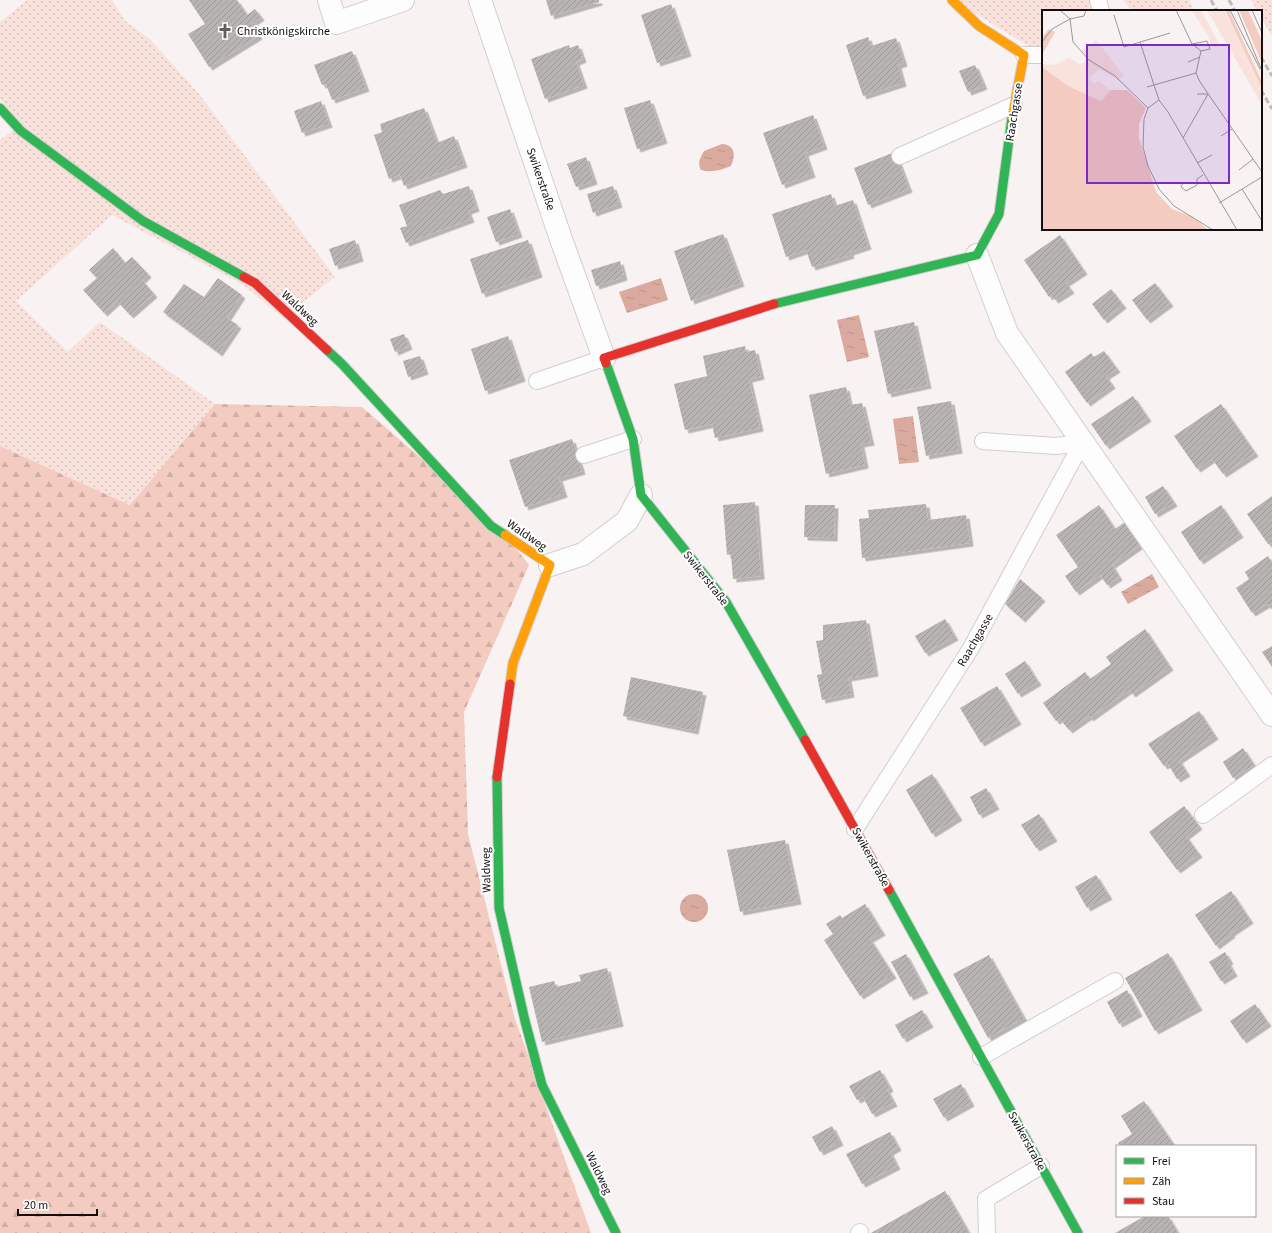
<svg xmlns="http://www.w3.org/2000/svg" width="1272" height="1233" font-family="'Source Sans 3',sans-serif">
  <defs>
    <pattern id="grass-dots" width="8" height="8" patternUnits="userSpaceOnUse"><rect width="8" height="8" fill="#fae2dc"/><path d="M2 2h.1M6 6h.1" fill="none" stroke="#d5c1bc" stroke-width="1.8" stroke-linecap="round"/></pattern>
    <pattern id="forest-firs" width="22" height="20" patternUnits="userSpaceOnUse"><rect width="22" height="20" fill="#f4cbc1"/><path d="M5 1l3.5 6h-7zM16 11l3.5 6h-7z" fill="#d0ada5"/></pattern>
    <pattern id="water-ripples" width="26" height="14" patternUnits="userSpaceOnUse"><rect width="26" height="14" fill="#dbaa9e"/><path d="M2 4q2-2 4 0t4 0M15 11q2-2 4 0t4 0" fill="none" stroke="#bb9187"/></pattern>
    <pattern id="building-hatch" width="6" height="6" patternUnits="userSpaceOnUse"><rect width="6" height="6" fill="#b8b4b3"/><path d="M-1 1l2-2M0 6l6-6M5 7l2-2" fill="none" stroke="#9d9a99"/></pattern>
    <filter id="shadow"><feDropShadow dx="3.5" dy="3.5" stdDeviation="0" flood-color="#0004"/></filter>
  </defs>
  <rect width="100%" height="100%" fill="#f8f3f2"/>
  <!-- grass -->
  <g fill="url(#grass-dots)">
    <path d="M27,0H112L125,21L150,39L199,94L335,277L283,318L242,284L112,215L16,301L68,352L100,322L215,404L131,505L0,446V140L21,124L0,99V22Z"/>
    <path d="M953,0H1098L1101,11H1043V55Z"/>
    <path d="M1123,0H1189L1193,8L1183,11H1132Z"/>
    <path d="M1251,0H1272V36L1261,17V11H1257Z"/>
  </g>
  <!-- forest -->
  <path fill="url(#forest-firs)" d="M215,404L362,407L495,522L529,565L464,712L468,834L514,1016L591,1233H0V446L130,505Z"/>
  <!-- water -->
  <g fill="url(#water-ripples)">
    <path d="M722,144C735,145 736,155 731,166C721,170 712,173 701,170C697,163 700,158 704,151Z"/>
    <path d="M661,278L668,300L627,313L619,292Z"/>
    <path d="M859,315L869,357L847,362L837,320Z"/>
    <path d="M913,416L919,462L899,464L893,419Z"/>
    <path d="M1152,574L1159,587L1128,604L1121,592Z"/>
    <circle cx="694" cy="908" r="14"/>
  </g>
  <!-- building -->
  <g fill="url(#building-hatch)" filter="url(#shadow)">
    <path d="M189,0H237L247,15L255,9L261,17L251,24L259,36L209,67L188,34L205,24Z"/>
    <path d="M546,0H599V2L551,16Z"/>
    <path d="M671,4L688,53L657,63L641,15Z"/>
    <path d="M868,37L871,46L896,38L904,63L898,65L903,83L863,96L846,45Z"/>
    <path d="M569,45L570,48L578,45L583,59L576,62L584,85L545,99L531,59Z"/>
    <path d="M352,51L366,88L332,100L326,84L322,85L314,65Z"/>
    <path d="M975,65L984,86L968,92L959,71Z"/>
    <path d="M650,100L664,140L637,149L624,108Z"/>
    <path d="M321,101L329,124L302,133L294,111Z"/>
    <path d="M424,108L437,143L454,136L464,164L404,186L400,175L389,179L374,135L382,132L380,124Z"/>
    <path d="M813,115L824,146L805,153L812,174L782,185L763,133Z"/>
    <path d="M895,152L909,189L868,205L854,168Z"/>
    <path d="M586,157L594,181L576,187L567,164Z"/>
    <path d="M469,186L476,208L468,211L471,219L406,243L400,228L407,226L399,205L440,190L443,194Z"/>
    <path d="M613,186L619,204L593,213L587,194Z"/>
    <path d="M831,194L835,206L853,200L868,246L850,252L851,255L812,267L806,250L786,257L772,214Z"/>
    <path d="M510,209L519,234L496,242L487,217Z"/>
    <path d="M723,234L741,283L691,301L674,251Z"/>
    <path d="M1060,235L1084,271L1066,283L1071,290L1055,300L1051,295L1049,297L1024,260Z"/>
    <path d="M355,240L360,258L335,266L329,249Z"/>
    <path d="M528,240L539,274L482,294L470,259Z"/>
    <path d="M113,248L125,263L132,257L148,274L142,280L154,294L130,315L117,301L104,313L83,290L97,278L89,270Z"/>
    <path d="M620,261L624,277L596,286L591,270Z"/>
    <path d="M218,278L242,295L227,318L238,325L219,353L163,312L184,284L204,297Z"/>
    <path d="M1155,283L1170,303L1147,320L1132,300Z"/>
    <path d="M1111,289L1123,305L1104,320L1092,304Z"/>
    <path d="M914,322L928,385L888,394L874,331Z"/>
    <path d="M404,334L409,346L395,352L390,339Z"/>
    <path d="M508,336L522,378L485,391L471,349Z"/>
    <path d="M745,346L746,352L755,350L761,376L749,379L760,428L715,438L712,424L685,430L674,384L707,376L703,356Z"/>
    <path d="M1104,351L1117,369L1106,376L1112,385L1087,403L1065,372L1091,353L1094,357Z"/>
    <path d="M420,356L425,371L408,377L403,361Z"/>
    <path d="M846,387L850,405L862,403L871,442L861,444L865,465L826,474L809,395Z"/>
    <path d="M1133,396L1148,418L1106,446L1091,424Z"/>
    <path d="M951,401L959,450L926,456L917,407Z"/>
    <path d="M1221,404L1255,453L1223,474L1212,459L1197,469L1174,436Z"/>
    <path d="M572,439L582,471L559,478L564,494L525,507L509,460Z"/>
    <path d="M1163,486L1174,503L1155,514L1145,497Z"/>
    <path d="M1272,496V542L1268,544L1247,514Z"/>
    <path d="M755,502L761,576L733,579L731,554L727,555L723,505Z"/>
    <path d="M926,504L928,520L966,515L970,543L862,558L859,519L869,518L868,510Z"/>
    <path d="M805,505H835L834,538L804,537Z"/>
    <path d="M1099,505L1115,529L1128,520L1143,543L1112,565L1119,577L1107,585L1100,575L1076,592L1065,576L1078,567L1056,535Z"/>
    <path d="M1221,505L1240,534L1200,561L1181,532Z"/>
    <path d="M1268,556L1272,562V604L1268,606L1267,604L1252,613L1236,588L1249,579L1245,572Z"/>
    <path d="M1020,579L1042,598L1022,619L1005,604Z"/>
    <path d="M945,619L955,637L925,653L915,636Z"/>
    <path d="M866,620L875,673L848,678L851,694L822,700L817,675L822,674L816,641L823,640V625Z"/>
    <path d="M1145,629L1170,667L1132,694L1129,690L1090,718L1089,716L1069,730L1060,719L1056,721L1043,703L1085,672L1090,679L1111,664L1106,657Z"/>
    <path d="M1272,646V667L1262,652Z"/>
    <path d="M1025,661L1038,682L1018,694L1005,674Z"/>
    <path d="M631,677L703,692L695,731L623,716Z"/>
    <path d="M997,686L1018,721L981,743L960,708Z"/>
    <path d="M1199,711L1215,736L1179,760L1187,773L1177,779L1168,764L1164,766L1148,744Z"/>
    <path d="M1243,748L1254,765L1233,778L1223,762Z"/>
    <path d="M932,774L959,817L932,834L906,790Z"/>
    <path d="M986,788L996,806L979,815L970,797Z"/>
    <path d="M1184,806L1199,826L1186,836L1199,854L1177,870L1149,832Z"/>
    <path d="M1039,814L1054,838L1036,848L1021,825Z"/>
    <path d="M785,840L798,901L740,912L727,850Z"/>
    <path d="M1096,875L1109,896L1087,908L1075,887Z"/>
    <path d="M1231,891L1250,920L1231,933L1232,934L1216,946L1195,915Z"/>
    <path d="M865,904L882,932L870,939L893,975L860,996L824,940L833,934L826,924L840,915L842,918Z"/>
    <path d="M1225,952L1230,961L1228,962L1234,973L1221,981L1209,962Z"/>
    <path d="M1168,953L1199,1007L1155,1031L1125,978Z"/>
    <path d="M906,954L925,990L910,997L891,962Z"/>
    <path d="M989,955L1024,1018L988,1038L953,974Z"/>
    <path d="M607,968L620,1023L542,1042L529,987L554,981L556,987L581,981L579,975Z"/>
    <path d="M1127,990L1139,1013L1119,1024L1107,1002Z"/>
    <path d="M1255,1004L1268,1023L1243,1040L1230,1021Z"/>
    <path d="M922,1010L930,1024L903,1039L895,1025Z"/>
    <path d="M880,1070L890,1088L887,1090L894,1103L872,1114L863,1097L857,1100L849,1086Z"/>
    <path d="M961,1084L971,1103L944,1118L933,1099Z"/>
    <path d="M1144,1101L1174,1145L1172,1146H1120L1118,1143L1132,1134L1121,1116Z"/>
    <path d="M832,1126L840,1142L820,1152L812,1137Z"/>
    <path d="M890,1132L898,1147L890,1152L897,1166L862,1184L846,1154Z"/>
    <path d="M945,1191L969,1233H871Z"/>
    <path d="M1145,1216H1168L1178,1233H1115Z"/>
  </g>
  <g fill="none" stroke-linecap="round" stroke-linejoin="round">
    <defs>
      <g id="lane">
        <path d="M1098,0L1101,11"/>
        <path d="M1024,55H1043"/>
        <path d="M900,156L1014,105"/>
        <path d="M537,381L604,358"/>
        <path d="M584,455L633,439"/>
        <path d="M1203,815L1272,765"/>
        <path d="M855,829L971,648L1082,443L1056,446L983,441"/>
        <path d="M981,1057L1115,981"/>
        <path d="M859,1233L860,1232"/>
        <path d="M987,1233L986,1199L1041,1166"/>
      </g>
      <g id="street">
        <path d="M329,0L336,23L403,0"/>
        <path d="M480,0L562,242L604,358"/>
        <path d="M977,255L1007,333L1272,715"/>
        <path d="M550,565L583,554L627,521L641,495"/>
      </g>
      <g id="fast">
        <path d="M0,108L21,131L143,221L244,277"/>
        <path d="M774,304L977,255L999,214L1012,117"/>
        <path d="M327,350L342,364L491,526L505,535"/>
        <path d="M606,363L633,439L641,495L726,602L805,740"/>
        <path d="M497,777L499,908L525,1021L542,1085L616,1233"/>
        <path d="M889,890L1078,1233"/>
      </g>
      <g id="slow">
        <path d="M952,0L979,26L1024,55L1012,117"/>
        <path d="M505,535L550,565L513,663L510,684"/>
      </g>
      <g id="jam">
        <path d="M244,277L255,283L327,350"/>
        <path d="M606,363L604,358L774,304"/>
        <path d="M805,740L889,890"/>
        <path d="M497,777L510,684"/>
      </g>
    </defs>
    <!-- lane casing -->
    <use href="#lane" stroke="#d2cecd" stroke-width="18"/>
    <!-- street casing -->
    <use href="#street" stroke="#d2cecd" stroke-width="24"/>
    <!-- fast casing -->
    <use href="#fast" stroke="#d2cecd" stroke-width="11"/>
    <!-- slow casing -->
    <use href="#slow" stroke="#d2cecd" stroke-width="11"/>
    <!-- jam casing -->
    <use href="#jam" stroke="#d2cecd" stroke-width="11"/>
    <!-- lane -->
    <use href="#lane" stroke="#fefdfd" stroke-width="16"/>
    <!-- street -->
    <use href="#street" stroke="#fefdfd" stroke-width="22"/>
    <!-- fast -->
    <use href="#fast" stroke="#30b455" stroke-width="9"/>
    <!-- slow -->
    <use href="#slow" stroke="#ff9f0a" stroke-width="9"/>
    <!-- jam -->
    <use href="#jam" stroke="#e5322d" stroke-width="9"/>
    <!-- rail -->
    <g stroke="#bcbcbc" stroke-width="3" stroke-dasharray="6 3" stroke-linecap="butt">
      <path d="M1211,0L1217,11"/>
      <path d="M1229,0L1235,11"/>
      <path d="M1261,57L1272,76"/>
      <path d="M1261,90L1272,109"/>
    </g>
  </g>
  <!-- icons -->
  <defs>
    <symbol id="church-bare" viewBox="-9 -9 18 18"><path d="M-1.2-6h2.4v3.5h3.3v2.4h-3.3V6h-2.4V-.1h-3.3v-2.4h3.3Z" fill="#635f5e" stroke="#fff" stroke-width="2.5" paint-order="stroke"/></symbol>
  </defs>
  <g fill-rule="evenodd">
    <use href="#church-bare" x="214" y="20" width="22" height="22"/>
  </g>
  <g text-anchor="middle" stroke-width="4" stroke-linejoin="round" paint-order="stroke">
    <!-- poi labels -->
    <g font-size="12" fill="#130f0f" stroke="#fff" text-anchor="start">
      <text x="237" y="35">Christkönigskirche</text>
    </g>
    <!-- street labels -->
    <g font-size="12" fill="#130f0f" stroke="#fff">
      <text transform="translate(1014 112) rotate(-81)" y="4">Raachgasse</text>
      <text transform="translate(541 179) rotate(71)" y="4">Swikerstraße</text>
      <text transform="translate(300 308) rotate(43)" y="4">Waldweg</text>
      <text transform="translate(527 535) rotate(34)" y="4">Waldweg</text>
      <text transform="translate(706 578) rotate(52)" y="4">Swikerstraße</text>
      <text transform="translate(975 640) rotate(-60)" y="4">Raachgasse</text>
      <text transform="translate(871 857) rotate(61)" y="4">Swikerstraße</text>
      <text transform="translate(486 870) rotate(-91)" y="4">Waldweg</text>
      <text transform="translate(1027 1141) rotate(61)" y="4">Swikerstraße</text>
      <text transform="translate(599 1173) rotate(64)" y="4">Waldweg</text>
    </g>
  </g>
  <!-- overview -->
  <g transform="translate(1042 10)">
    <rect width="220" height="220" fill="#f8f3f2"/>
    <path d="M149,0H159L178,36L173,37L167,31L168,28ZM165,0H182L220,79V95ZM54,30L82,66L76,70L57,59L47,68L52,74L56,71L69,80L59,91L26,76L0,57V54L12,55L27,48L39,55L47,49L40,41Z" fill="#fae2dc"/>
    <path d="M183,0H187L220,72V79ZM197,0H206L220,31V53ZM7,19L13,22L0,45V27ZM0,57L26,76L59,91L69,80H85L104,98L97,114V128L114,182L130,199L151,207L166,220H0Z" fill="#f4cbc1"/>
    <path fill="none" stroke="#9c9897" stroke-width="1" d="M18,0L28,9M44,0L42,6L28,9L31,32L47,50L73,66L106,98M134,0L150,34L159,41M188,0L218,59M195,0L220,61M210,0L220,23M72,5L82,37L128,23M0,32L10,19L28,9M98,32L112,75L105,77M150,34L165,31L168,39L159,41M159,41L154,63L158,72L220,162M146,52L158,47M154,63L112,75L117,90L126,102L195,220M106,98L102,109L101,137L106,156L117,179L132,196L171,220M106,98L117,90M179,126L190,119M141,128L166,84H155M155,153L170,145M197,160L211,149M141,173L139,177L144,181L155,175V169L161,165M200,179L220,211M177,193L220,167"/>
    <path fill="#7b2cbf" fill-opacity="0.15" stroke="#7b2cbf" stroke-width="2" d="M45,35H187V173H45Z"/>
    <rect width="220" height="220" fill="none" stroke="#130f0f" stroke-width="2"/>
  </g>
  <!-- legend -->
  <rect x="1116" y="1145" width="140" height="72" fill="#ffffff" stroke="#a19f9f"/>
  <rect x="1124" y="1158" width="20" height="6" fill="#30b455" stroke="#a19f9f"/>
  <text x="1152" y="1165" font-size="12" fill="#130f0f">Frei</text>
  <rect x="1124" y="1178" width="20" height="6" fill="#ff9f0a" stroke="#a19f9f"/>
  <text x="1152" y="1185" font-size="12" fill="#130f0f">Zäh</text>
  <rect x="1124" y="1198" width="20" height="6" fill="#e5322d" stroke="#a19f9f"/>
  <text x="1152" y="1205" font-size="12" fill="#130f0f">Stau</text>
  <!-- scale -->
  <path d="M18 1209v6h79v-6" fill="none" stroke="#130f0f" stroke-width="2"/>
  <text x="24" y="1209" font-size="12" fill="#130f0f" stroke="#ffffff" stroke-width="3" paint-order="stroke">20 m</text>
</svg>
